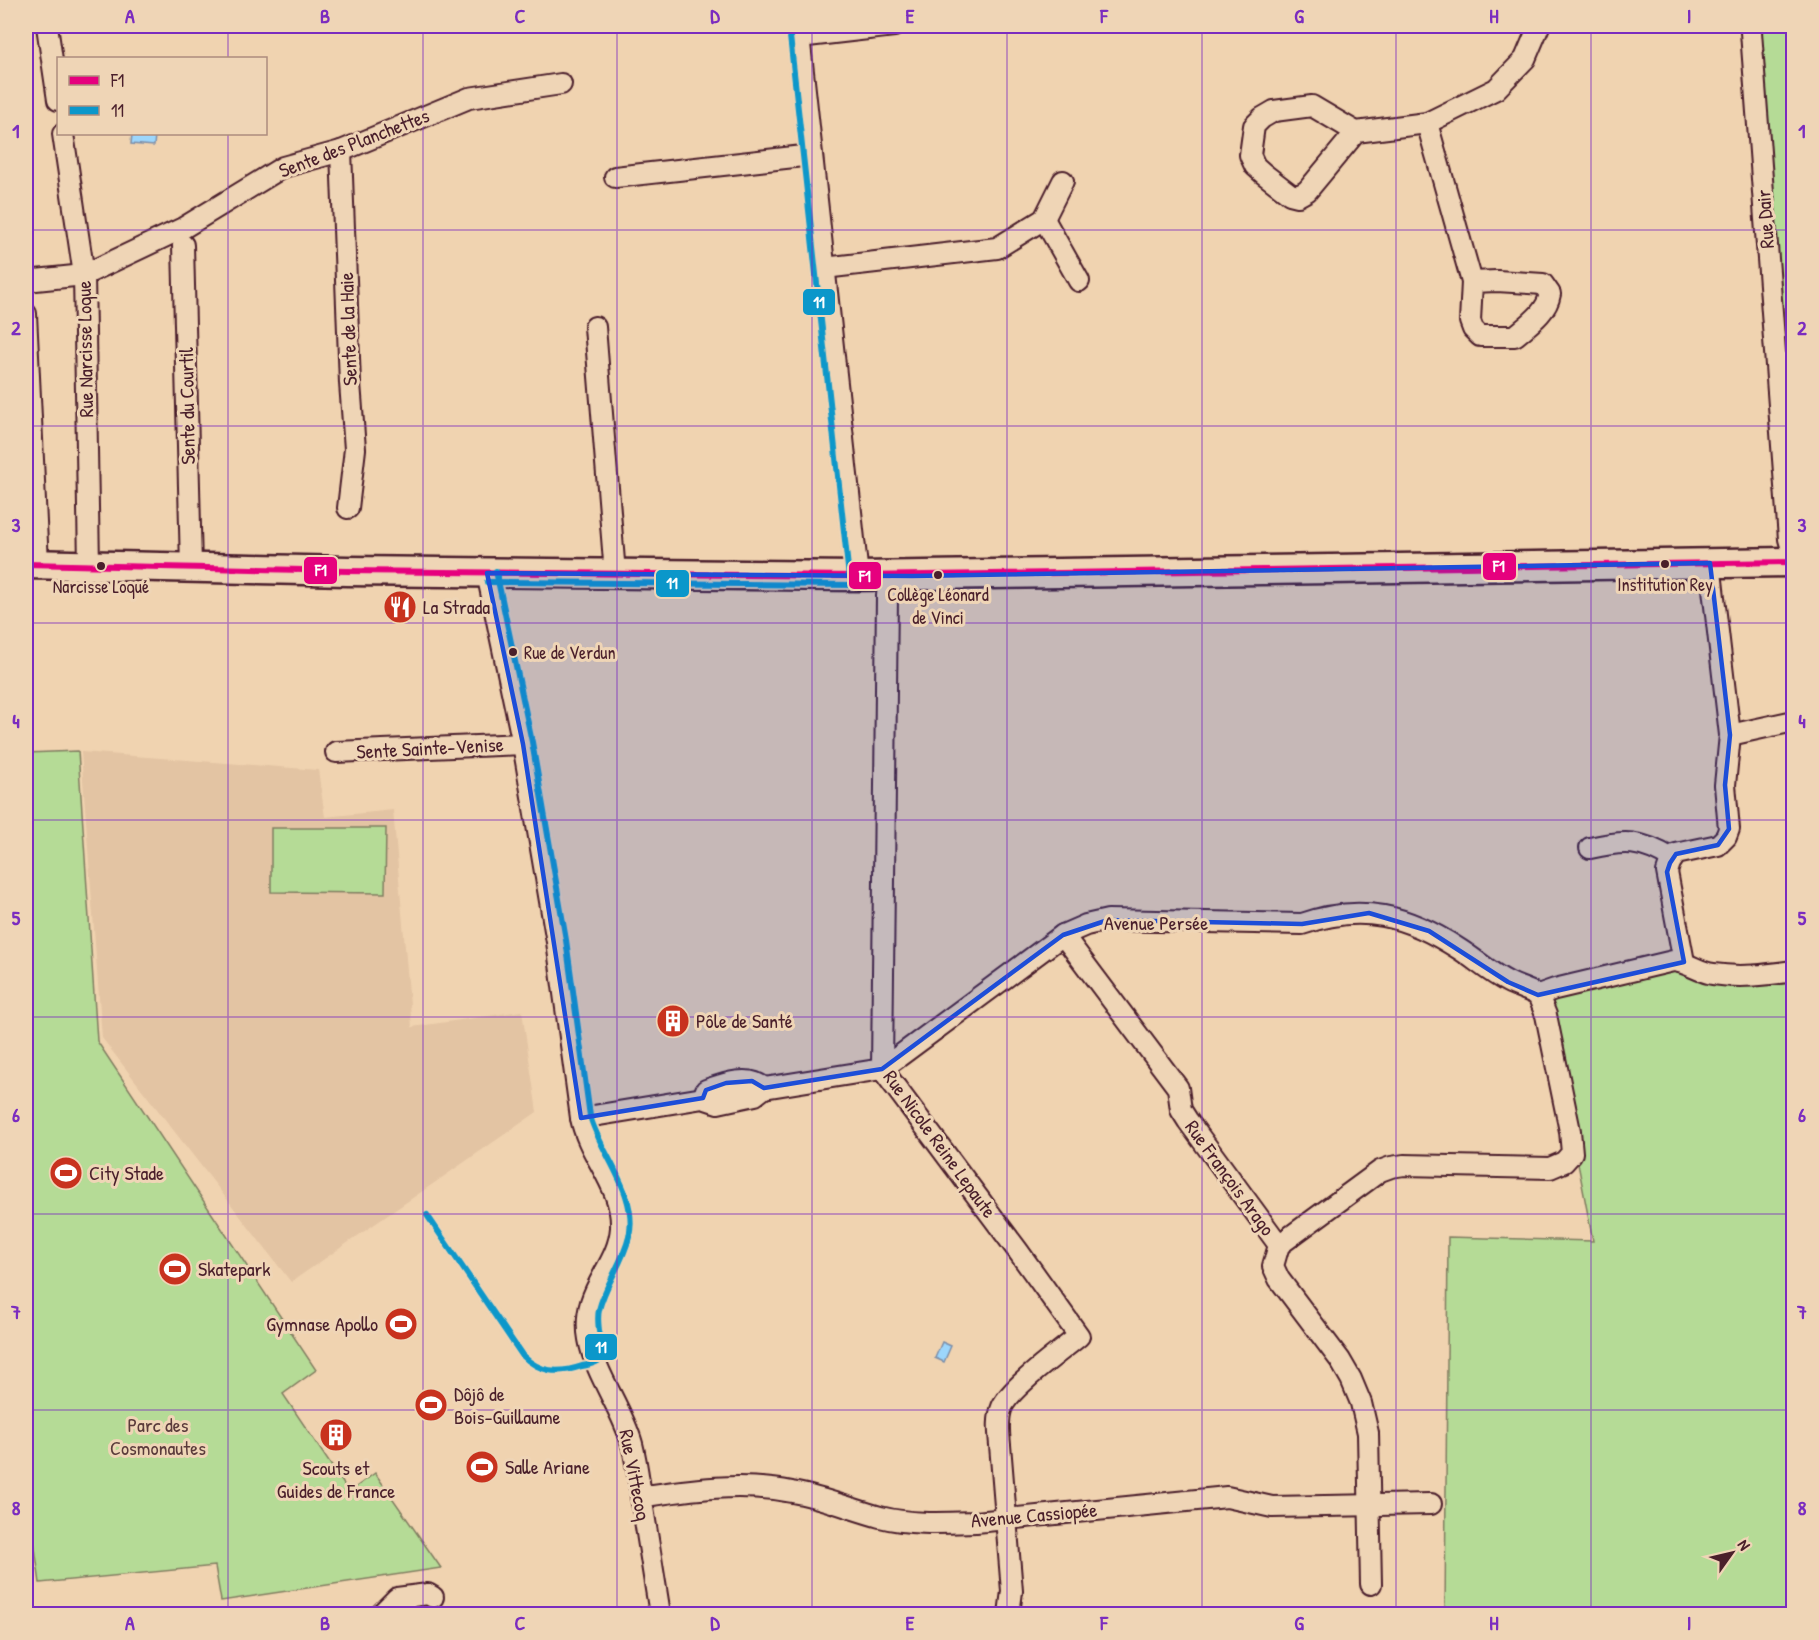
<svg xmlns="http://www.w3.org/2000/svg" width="1819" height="1640" font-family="'Patrick Hand',sans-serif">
  <rect width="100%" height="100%" fill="#f0d3b0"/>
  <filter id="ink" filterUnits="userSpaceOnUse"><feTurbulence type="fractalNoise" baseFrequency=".0167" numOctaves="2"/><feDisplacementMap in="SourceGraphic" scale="12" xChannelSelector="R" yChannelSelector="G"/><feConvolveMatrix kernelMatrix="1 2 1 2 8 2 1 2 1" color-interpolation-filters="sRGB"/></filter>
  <g filter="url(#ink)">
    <!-- built -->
    <path fill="#e3c4a3" d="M81,752L318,770L325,817L393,810L412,1027L522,1011L537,1112L291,1282L102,1038Z"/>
    <!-- green -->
    <g fill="#b5db96" stroke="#807d60" stroke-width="1.5">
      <path d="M1760,26H1793L1794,392H1787Z"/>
      <path d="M78,751L97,1041L316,1370L283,1394L349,1492L375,1473L441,1568L221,1601L215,1566L40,1583L26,1485V753Z"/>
      <path d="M271,828H386L385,893L271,892Z"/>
      <path d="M1677,970L1793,975V1614H1445L1448,1237L1593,1241L1546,998Z"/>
    </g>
    <!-- water -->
    <g fill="#9cd6fc" stroke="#7b8da8" stroke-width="1.5">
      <path d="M132,134L155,135L154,146L131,144Z"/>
      <path d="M942,1342L951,1346L944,1362L935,1358Z"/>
    </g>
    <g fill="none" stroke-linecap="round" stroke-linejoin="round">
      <defs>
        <g id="street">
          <path d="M47,26L58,100"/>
          <path d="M798,26L858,576"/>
          <path d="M1752,26L1751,32L1789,539L1794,556"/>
          <path d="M799,37L894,26"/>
          <path d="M1427,123L1472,282L1470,321L1473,329L1480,336H1515C1529,324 1547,312 1550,294L1543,284L1497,281L1472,282"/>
          <path d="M1356,132L1307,191L1298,196L1290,194L1264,174L1255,166L1250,155L1254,126L1262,118L1274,111L1312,106L1356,132L1427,123L1496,89L1525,59L1539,26"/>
          <path d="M63,134L84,275L89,565"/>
          <path d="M341,151L350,383L355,449L348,508"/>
          <path d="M615,177L812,155"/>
          <path d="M1044,219L1079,281"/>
          <path d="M183,245L191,567"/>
          <path d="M824,268L997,248L1044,219L1063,181"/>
          <path d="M26,281L84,275L183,228L283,167L341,151L469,98L561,84"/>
          <path d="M26,314L38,564"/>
          <path d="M595,327L615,574"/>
          <path d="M1710,563L1730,735L1794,721"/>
          <path d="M487,573L523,744L557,942L581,1118C589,1157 623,1186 621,1228C618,1269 580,1290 589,1339C595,1374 622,1408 632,1444C637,1463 639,1483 642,1502C648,1540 654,1577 660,1614"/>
          <path d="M889,575L887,596L882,1069L1018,1251L1079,1336C1060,1352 1011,1387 1002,1407C997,1419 999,1433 1000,1445L1012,1591L1009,1614"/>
          <path d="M336,752L523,744"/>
          <path d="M1590,848C1625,840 1641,840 1672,859"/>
          <path d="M1063,935L1178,1088L1181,1110L1188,1121L1279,1245L1273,1266L1279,1279L1340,1360L1351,1379L1361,1403L1368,1433L1371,1584"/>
          <path d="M1684,962L1667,872L1670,863L1676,854L1718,845L1726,837L1729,829L1725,785L1730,735"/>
          <path d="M1538,995L1555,989L1673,961C1688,962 1698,972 1713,974C1740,978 1766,975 1794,971"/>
          <path d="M703,1098L706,1090C723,1084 749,1074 764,1088"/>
          <path d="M581,1118L703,1098L718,1103L755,1095L764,1088L882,1069L1063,935L1086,925L1108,920L1302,924C1361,903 1407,915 1459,949C1475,959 1490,973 1508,982C1518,987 1528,990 1538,995L1546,1015L1570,1131L1572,1153L1564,1162L1550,1168L1404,1165L1391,1167L1380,1171L1279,1245"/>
          <path d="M641,1497C689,1489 743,1482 792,1492C822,1497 851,1509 880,1517C911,1525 944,1523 976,1522L1227,1497L1272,1507L1431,1504"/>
          <path d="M381,1614L397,1598L428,1594L433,1597"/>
        </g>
        <path id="secondary" d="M26,564L347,571L858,576L1794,562"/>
      </defs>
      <!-- street casing -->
      <use href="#street" stroke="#4a1f2b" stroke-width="24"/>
      <!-- secondary casing -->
      <use href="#secondary" stroke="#4a1f2b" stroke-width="33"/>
      <!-- street -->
      <use href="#street" stroke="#efd5b6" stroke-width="20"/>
      <!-- secondary -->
      <use href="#secondary" stroke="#efd5b6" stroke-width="28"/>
      <defs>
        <path id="bus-1" d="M26,564L347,571L858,576L1794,562"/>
        <g id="bus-2">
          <path d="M789,27L849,577"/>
          <path d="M487,582L858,585"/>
          <path d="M427,1215L522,1355C540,1373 558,1374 582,1366C589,1365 595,1363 600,1360C605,1349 595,1326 599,1310C605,1284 623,1263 629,1237C639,1194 601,1155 590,1116L566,940L532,742L496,571"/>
        </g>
      </defs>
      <!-- bus-1 casing -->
      <use href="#bus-1" stroke="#efd5b6" stroke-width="10"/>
      <!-- bus-2 casing -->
      <use href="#bus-2" stroke="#efd5b6" stroke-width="10"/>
      <!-- bus-1 -->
      <use href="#bus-1" stroke="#e6007e" stroke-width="6"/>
      <!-- bus-2 -->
      <use href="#bus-2" stroke="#0b97ca" stroke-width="6"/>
    </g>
  </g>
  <!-- marked area -->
  <path fill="#1d4ed8" fill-opacity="0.2" stroke="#1d4ed8" stroke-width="4.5" stroke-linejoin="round" d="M1710,563L1730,735L1725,785L1729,829L1718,845L1676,854L1670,863L1667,872L1684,962L1538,995L1508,982L1429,931L1369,913L1302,924L1108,920L1063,935L882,1069L764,1088L752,1081L726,1083L706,1090L703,1098L581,1118L523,744L487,573L912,576Z"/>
  <!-- grid -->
  <path fill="none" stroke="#7b2cbf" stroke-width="1.5" stroke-opacity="0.55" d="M228,26V58M423,26V1614M617,26V1614M812,26V1614M1007,26V1614M1202,26V1614M1396,26V1614M1591,26V1614M228,134V1614M26,230H1794M26,426H1794M26,623H1794M26,820H1794M26,1017H1794M26,1214H1794M26,1410H1794"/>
  <!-- icons -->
  <defs>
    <symbol id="restaurant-disc" viewBox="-11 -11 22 22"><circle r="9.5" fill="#c8321e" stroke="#efd5b6"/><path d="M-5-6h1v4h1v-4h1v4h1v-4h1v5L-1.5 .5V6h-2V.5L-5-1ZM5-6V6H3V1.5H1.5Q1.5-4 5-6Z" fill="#fff"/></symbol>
    <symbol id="building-disc" viewBox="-11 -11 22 22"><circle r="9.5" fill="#c8321e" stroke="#efd5b6"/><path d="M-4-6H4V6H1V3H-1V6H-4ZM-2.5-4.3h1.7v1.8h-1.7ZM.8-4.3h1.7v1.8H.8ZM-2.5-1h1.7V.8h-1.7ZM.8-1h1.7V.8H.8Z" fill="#fff"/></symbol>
    <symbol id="stadium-disc" viewBox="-11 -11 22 22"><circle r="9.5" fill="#c8321e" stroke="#efd5b6"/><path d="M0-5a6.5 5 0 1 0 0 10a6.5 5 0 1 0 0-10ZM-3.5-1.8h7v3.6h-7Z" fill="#fff"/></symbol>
  </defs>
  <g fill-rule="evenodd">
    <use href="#restaurant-disc" x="381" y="588" width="38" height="38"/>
    <use href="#building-disc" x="654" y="1002" width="38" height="38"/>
    <use href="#stadium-disc" x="47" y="1154" width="38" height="38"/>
    <use href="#stadium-disc" x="156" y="1250" width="38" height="38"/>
    <use href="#stadium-disc" x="382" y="1305" width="38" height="38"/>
    <use href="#stadium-disc" x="412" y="1386" width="38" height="38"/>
    <use href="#building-disc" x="317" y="1416" width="38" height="38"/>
    <use href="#stadium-disc" x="463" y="1448" width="38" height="38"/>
  </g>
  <!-- markers -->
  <g fill="#4a1f2b" stroke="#efd5b6" stroke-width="2">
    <circle cx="1665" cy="564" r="5"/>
    <circle cx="101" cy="566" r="5"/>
    <circle cx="938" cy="575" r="5"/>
    <circle cx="513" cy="652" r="5"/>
  </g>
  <g text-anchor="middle" stroke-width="6" stroke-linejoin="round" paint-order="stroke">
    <!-- bus labels -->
    <g font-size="18" fill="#4a1f2b" stroke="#efd5b6">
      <text x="1665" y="591">Institution Rey</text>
      <text x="101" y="593">Narcisse Loqué</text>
      <text x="938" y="601">Collège Léonard<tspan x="938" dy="23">de Vinci</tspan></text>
      <text x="524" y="659" text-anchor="start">Rue de Verdun</text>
    </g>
    <!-- street labels -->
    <g font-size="20" fill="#4a1f2b" stroke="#efd5b6">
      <text transform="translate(354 143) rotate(-21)" y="7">Sente des Planchettes</text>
      <text transform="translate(1765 219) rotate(-94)" y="7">Rue Dair</text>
      <text transform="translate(348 329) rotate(-92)" y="7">Sente de la Haie</text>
      <text transform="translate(85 349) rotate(-91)" y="7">Rue Narcisse Loque</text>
      <text transform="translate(187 406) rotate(-91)" y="7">Sente du Courtil</text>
      <text transform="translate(430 748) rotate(-3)" y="7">Sente Sainte-Venise</text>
      <text x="1156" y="930">Avenue Persée</text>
      <text transform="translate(940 1144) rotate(54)" y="7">Rue Nicole Reine Lepaute</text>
      <text transform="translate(1230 1178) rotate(54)" y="7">Rue François Arago</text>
      <text transform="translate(635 1475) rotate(79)" y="7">Rue Vittecoq</text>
      <text transform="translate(1034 1515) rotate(-5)" y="7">Avenue Cassiopée</text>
    </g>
    <!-- poi labels -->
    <g font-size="20" fill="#4a1f2b" stroke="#efd5b6" text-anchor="start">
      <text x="423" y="614">La Strada</text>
      <text x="696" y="1028">Pôle de Santé</text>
      <text x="89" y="1180">City Stade</text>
      <text x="198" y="1276">Skatepark</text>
      <text x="378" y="1331" text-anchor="end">Gymnase Apollo</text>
      <text x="454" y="1401">Dôjô de<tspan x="454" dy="23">Bois-Guillaume</tspan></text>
      <text x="505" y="1474">Salle Ariane</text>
      <text x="336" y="1475" text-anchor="middle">Scouts et<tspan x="336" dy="23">Guides de France</tspan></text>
    </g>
    <!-- park labels -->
    <g font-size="20" fill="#5a3b3b" stroke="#efd5b6">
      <text x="158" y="1432">Parc des<tspan x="158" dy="23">Cosmonautes</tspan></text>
    </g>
  </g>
  <g stroke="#efd5b6" stroke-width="2">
    <rect x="802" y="288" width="34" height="28" rx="6" fill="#0b97ca"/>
    <rect x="1482" y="552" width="35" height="29" rx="6" fill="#e6007e"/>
    <rect x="303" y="556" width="35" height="29" rx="6" fill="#e6007e"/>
    <rect x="848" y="561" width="34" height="29" rx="6" fill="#e6007e"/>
    <rect x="655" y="569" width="35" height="29" rx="6" fill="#0b97ca"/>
    <rect x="584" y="1333" width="34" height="28" rx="6" fill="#0b97ca"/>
  </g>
  <g font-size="16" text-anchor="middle" font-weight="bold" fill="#fff">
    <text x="819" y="308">11</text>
    <text x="1499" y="572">F1</text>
    <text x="321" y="576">F1</text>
    <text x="865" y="582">F1</text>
    <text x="672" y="589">11</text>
    <text x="601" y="1353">11</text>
  </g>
  <!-- margin -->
  <rect width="1819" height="1640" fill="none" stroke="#efd5b6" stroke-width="66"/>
  <!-- legend -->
  <rect x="57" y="57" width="210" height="78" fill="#efd5b6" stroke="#ad8c7e" stroke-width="1.5"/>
  <rect x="69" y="76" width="30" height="9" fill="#e6007e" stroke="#ad8c7e" stroke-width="1.5"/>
  <text x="111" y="87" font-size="18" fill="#4a1f2b">F1</text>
  <rect x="69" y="106" width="30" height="9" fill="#0b97ca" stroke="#ad8c7e" stroke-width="1.5"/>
  <text x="111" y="117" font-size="18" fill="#4a1f2b">11</text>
  <!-- north arrow -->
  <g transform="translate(1732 1553) rotate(56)" stroke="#efd5b6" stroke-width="4.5" paint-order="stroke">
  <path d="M0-4.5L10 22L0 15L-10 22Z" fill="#4a1f2b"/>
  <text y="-9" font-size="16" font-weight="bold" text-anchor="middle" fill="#4a1f2b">N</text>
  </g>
  <rect x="33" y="33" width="1753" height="1574" fill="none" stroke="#7b2cbf" stroke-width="2"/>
  <g font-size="20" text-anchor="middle" font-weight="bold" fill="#7b2cbf">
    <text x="130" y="23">A</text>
    <text x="325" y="23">B</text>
    <text x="520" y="23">C</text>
    <text x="715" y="23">D</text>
    <text x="910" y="23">E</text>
    <text x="1104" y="23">F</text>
    <text x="1299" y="23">G</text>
    <text x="1494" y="23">H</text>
    <text x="1689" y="23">I</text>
    <text x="16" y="138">1</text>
    <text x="1802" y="138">1</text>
    <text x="16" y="335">2</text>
    <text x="1802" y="335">2</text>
    <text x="16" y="532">3</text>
    <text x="1802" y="532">3</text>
    <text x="16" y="728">4</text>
    <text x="1802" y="728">4</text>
    <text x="16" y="925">5</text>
    <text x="1802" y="925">5</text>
    <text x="16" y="1122">6</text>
    <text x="1802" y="1122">6</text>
    <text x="16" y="1319">7</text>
    <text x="1802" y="1319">7</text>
    <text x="16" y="1515">8</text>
    <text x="1802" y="1515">8</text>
    <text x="130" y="1630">A</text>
    <text x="325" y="1630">B</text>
    <text x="520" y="1630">C</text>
    <text x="715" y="1630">D</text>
    <text x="910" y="1630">E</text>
    <text x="1104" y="1630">F</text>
    <text x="1299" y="1630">G</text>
    <text x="1494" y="1630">H</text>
    <text x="1689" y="1630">I</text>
  </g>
</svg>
